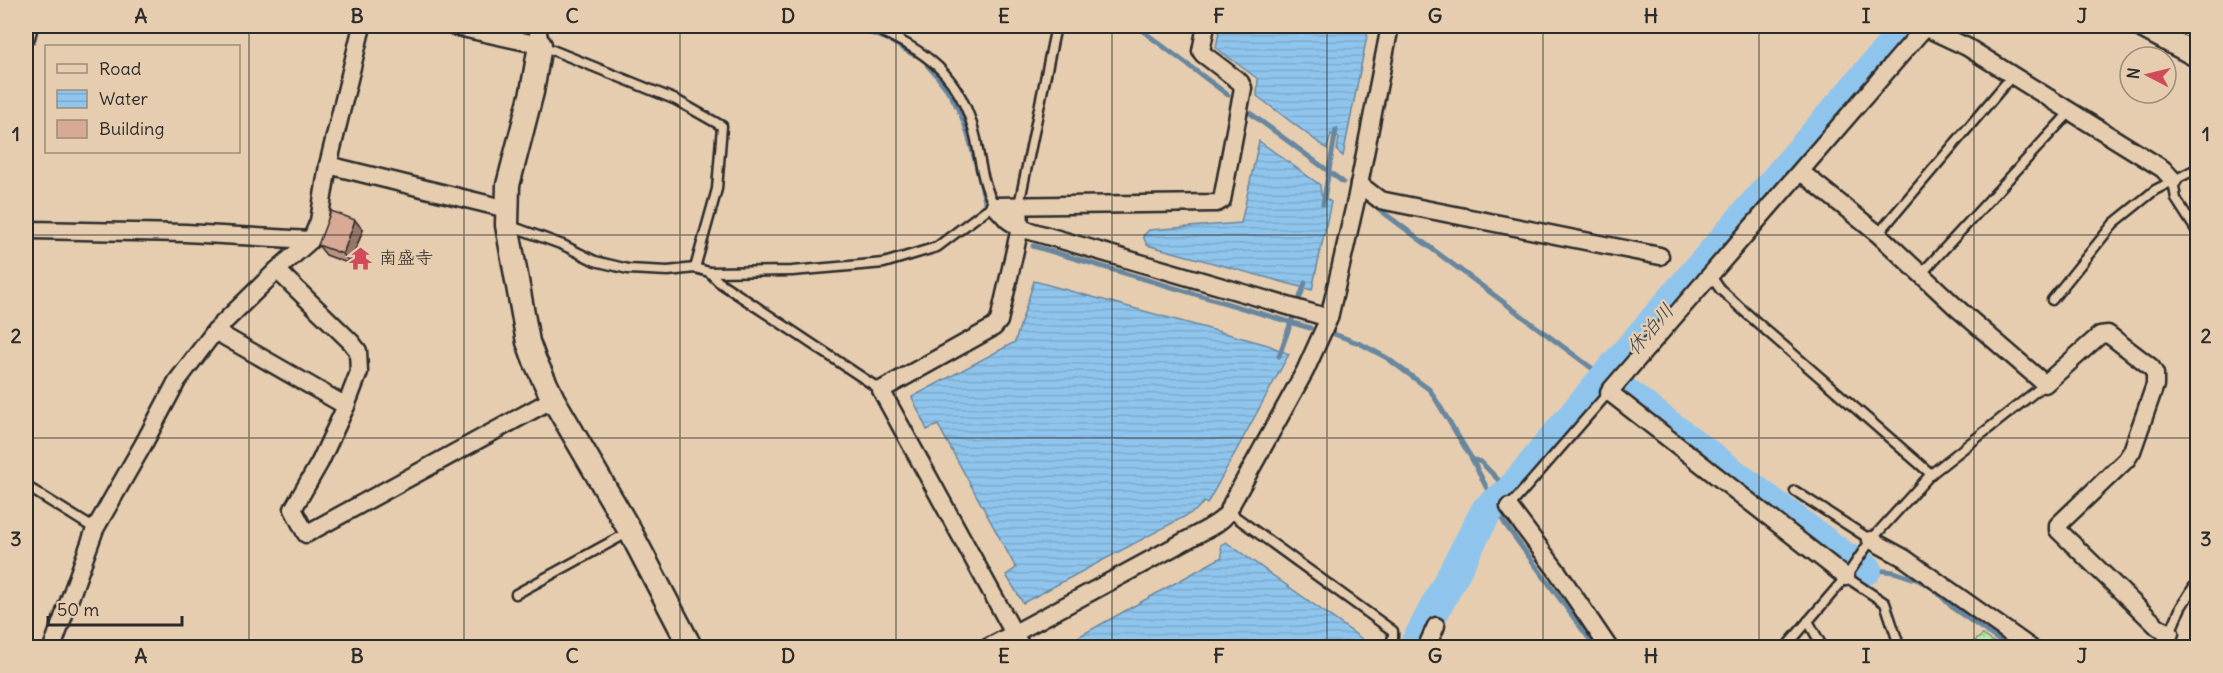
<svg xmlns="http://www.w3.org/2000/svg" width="2223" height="673" font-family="Delius,'Klee One',sans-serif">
  <defs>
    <pattern id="grass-dots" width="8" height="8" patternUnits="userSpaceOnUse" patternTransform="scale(1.5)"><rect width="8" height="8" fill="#b7ecae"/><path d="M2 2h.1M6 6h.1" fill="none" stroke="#9ecb96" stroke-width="1.8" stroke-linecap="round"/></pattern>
    <pattern id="water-rules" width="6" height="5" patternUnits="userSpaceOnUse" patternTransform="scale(1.5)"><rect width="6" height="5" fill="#8fc5ed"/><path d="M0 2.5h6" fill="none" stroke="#7ca9cb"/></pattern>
  </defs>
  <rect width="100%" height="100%" fill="#e7cdaf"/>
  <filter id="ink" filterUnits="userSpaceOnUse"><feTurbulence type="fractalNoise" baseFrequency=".0167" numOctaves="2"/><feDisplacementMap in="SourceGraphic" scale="12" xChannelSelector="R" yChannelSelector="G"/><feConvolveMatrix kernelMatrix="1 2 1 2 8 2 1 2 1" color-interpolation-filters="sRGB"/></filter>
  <g filter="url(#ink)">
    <!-- grass -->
    <path fill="url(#grass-dots)" stroke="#718c6c" stroke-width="1.5" d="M1983,635L2001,647H1967Z"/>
    <!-- water -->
    <g fill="url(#water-rules)" stroke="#67879f" stroke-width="1.5">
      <path d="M1220,26H1369L1343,156L1337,151L1339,138L1331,134L1327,149L1257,96L1258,79L1216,48Z"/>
      <path d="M1259,141L1320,185L1321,195L1331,202L1312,290L1147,245L1143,236L1149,230L1241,223Z"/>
      <path d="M1034,281L1268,345L1289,354L1207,504L1204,502L1195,511L1023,603L1006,575L1016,568L938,425L927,430L912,397L1015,342Z"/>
      <path d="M1226,542L1365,641L1362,647H1060L1222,557L1221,545Z"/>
    </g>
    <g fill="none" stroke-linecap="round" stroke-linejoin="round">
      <!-- stream -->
      <g stroke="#67879f" stroke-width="5">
        <path d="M850,26L887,39L914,55"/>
        <path d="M1136,26L1228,95"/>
        <path d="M927,65C969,108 970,146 985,201L990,209"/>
        <path d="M1250,113L1343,182"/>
        <path d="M1323,204L1336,130"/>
        <path d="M1372,204L1605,378"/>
        <path d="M1000,224L1009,231"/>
        <path d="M1033,246L1310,328"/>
        <path d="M1334,334L1361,344L1387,358L1430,390L1472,459L1505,524L1596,648"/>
        <path d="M1279,356L1305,283"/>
        <path d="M1472,459L1481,462L1510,492"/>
        <path d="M1866,569L1894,572L1918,580L1933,588L1954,609L2010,648"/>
      </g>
      <!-- river -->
      <g stroke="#8fc5ed" stroke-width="32">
        <path d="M1605,378L1845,558L1866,569"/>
        <path d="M1414,648L1487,510L1510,492L1605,378L1909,26"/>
      </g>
      <defs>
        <g id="lane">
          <path d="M540,45L676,100L722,126L717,189L695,268"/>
          <path d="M2173,180L2176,199L2198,233"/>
          <path d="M1019,205L1056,26"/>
          <path d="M511,226L563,245L595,261L628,269L668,271L695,268L709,272L792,271L884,263L937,247L986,210L995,206C983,187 980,161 976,139C961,74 927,51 869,26"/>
          <path d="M1878,234L2012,76"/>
          <path d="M709,272L719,282L881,390"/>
          <path d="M1922,273L2070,112"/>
          <path d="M1711,276L1720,289L1745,312L1931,474"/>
          <path d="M2052,300L2114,223L2155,190L2198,168"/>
          <path d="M26,486L95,529"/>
          <path d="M1795,491L1871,540"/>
          <path d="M1509,507L1609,392"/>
          <path d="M1229,512L1393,631V637L1389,648"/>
          <path d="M1846,577L1885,603L1900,648"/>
          <path d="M516,594L629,532"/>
          <path d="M1808,621L1823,648"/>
          <path d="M2170,633L2181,607L2198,580"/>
          <path d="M1785,648L1846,577L1871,540L1931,474L2045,384"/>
        </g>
        <g id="street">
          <path d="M453,26L540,45L537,26"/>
          <path d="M1922,26L1967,47L2163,169L2173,180"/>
          <path d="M26,37L29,26"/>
          <path d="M328,165L507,209"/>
          <path d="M1801,172L1878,234L1957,308L2045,384L2100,335L2108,334L2151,367L2155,374V385L2132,451L2126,460L2058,525V530L2158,627L2170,633L2163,648"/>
          <path d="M1359,184L1380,200L1660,256"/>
          <path d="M1019,205L1020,228L999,321L994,327L881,390L1022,648"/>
          <path d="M995,206L1217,203L1222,200L1243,88L1240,82L1203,54L1201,51L1206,26"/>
          <path d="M995,206L1008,220L1020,228L1329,318"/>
          <path d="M26,223L31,230L185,233L311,240"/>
          <path d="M277,270L351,342L358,351L359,372L346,406L320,462L293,509L306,534L553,399"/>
          <path d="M215,331L346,406"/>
          <path d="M1509,507L1557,571L1609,648"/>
          <path d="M1871,540L1904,558L2031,648"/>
          <path d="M1846,577L1609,392L1925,27"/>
          <path d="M52,648L95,529L143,445L177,381L215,331L277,270L311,240L319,221L328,165L362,26"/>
          <path d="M987,648L1209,528C1221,521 1228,516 1232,503L1305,371L1329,318L1356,200L1390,26"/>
          <path d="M1426,648L1436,626"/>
        </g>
        <g id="secondary">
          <path d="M2142,26L2198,56"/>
          <path d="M2190,26L2198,29"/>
          <path d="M540,45L532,92L508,185L507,225L528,342L535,361L553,399L630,531L691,648"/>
        </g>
      </defs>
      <!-- lane casing -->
      <use href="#lane" stroke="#2b2b2b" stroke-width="13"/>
      <!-- street casing -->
      <use href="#street" stroke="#2b2b2b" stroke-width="21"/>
      <!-- secondary casing -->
      <use href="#secondary" stroke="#2b2b2b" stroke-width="27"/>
      <!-- lane -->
      <use href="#lane" stroke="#e7cdaf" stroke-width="8"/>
      <!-- street -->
      <use href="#street" stroke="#e7cdaf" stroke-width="16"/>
      <!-- secondary -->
      <use href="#secondary" stroke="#e7cdaf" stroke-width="22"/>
    </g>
    <!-- wall -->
    <path fill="#ba9280" stroke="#2b2b2b" stroke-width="1.5" d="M363,230L350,264L326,255L318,245Z"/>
    <!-- shaded-wall -->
    <path fill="#977768" stroke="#2b2b2b" stroke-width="1.5" d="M355,220L363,230L350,264L343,254Z"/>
    <!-- building -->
    <path fill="#d8aa95" stroke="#2b2b2b" stroke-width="1.5" d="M331,211L355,220L343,254L318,245Z"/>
  </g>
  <!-- grid -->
  <path fill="none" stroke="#2b2b2b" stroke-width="1.5" stroke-opacity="0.55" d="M249,26V648M464,26V648M680,26V648M896,26V648M1112,26V648M1327,26V648M1543,26V648M1759,26V648M1974,26V648M26,235H2198M26,438H2198"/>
  <!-- icons -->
  <defs>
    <symbol id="temple-bare" viewBox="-9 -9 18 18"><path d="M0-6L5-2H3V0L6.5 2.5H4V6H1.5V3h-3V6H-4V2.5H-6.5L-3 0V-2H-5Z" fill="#d1495b" stroke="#e7cdaf" stroke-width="2.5" paint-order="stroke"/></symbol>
  </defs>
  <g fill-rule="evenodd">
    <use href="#temple-bare" x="344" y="242" width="33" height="33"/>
  </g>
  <g text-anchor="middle" stroke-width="4.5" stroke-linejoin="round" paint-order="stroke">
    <!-- poi labels -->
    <g font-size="18" fill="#2b2b2b" stroke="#e7cdaf" text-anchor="start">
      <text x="379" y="264">南盛寺</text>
    </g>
    <!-- water labels -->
    <g font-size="20" font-style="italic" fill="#3a4248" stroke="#e7cdaf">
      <text transform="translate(1650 329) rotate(-49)" y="7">休泊川</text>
    </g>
  </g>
  <!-- margin -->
  <rect width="2223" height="673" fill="none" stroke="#e7cdaf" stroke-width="66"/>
  <!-- legend -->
  <rect x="45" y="45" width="195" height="108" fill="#e7cdaf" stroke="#9c8c7a" stroke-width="1.5"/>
  <rect x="57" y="64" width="30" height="9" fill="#e7cdaf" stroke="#9c8c7a" stroke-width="1.5"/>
  <text x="99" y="75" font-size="18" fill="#2b2b2b">Road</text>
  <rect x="57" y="90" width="30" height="18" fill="url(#water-rules)" stroke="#9c8c7a" stroke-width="1.5"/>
  <text x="99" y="105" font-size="18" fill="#2b2b2b">Water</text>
  <rect x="57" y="120" width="30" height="18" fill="#d8aa95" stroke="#9c8c7a" stroke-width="1.5"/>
  <text x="99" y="135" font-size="18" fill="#2b2b2b">Building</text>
  <!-- north arrow -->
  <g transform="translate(2148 75) rotate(277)"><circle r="28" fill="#e7cdaf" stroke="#9c8c7a" stroke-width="1.5"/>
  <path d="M0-4.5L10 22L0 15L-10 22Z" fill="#d1495b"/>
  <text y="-9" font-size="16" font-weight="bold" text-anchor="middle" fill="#2b2b2b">N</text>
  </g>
  <!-- scale -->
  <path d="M48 616v9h134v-9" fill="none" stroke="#2b2b2b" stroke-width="3"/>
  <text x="57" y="616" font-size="18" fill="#2b2b2b" stroke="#e7cdaf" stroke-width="4.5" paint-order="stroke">50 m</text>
  <rect x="33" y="33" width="2157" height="607" fill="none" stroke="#2b2b2b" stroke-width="2"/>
  <g font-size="20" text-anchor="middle" font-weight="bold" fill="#2b2b2b">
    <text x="141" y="23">A</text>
    <text x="357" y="23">B</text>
    <text x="572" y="23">C</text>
    <text x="788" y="23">D</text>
    <text x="1004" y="23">E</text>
    <text x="1219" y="23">F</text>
    <text x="1435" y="23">G</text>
    <text x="1651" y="23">H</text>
    <text x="1866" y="23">I</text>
    <text x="2082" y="23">J</text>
    <text x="16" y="141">1</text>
    <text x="2206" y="141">1</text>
    <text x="16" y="343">2</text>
    <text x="2206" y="343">2</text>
    <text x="16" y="546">3</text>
    <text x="2206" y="546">3</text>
    <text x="141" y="663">A</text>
    <text x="357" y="663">B</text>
    <text x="572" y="663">C</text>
    <text x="788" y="663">D</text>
    <text x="1004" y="663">E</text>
    <text x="1219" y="663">F</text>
    <text x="1435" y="663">G</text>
    <text x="1651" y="663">H</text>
    <text x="1866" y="663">I</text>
    <text x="2082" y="663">J</text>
  </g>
</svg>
